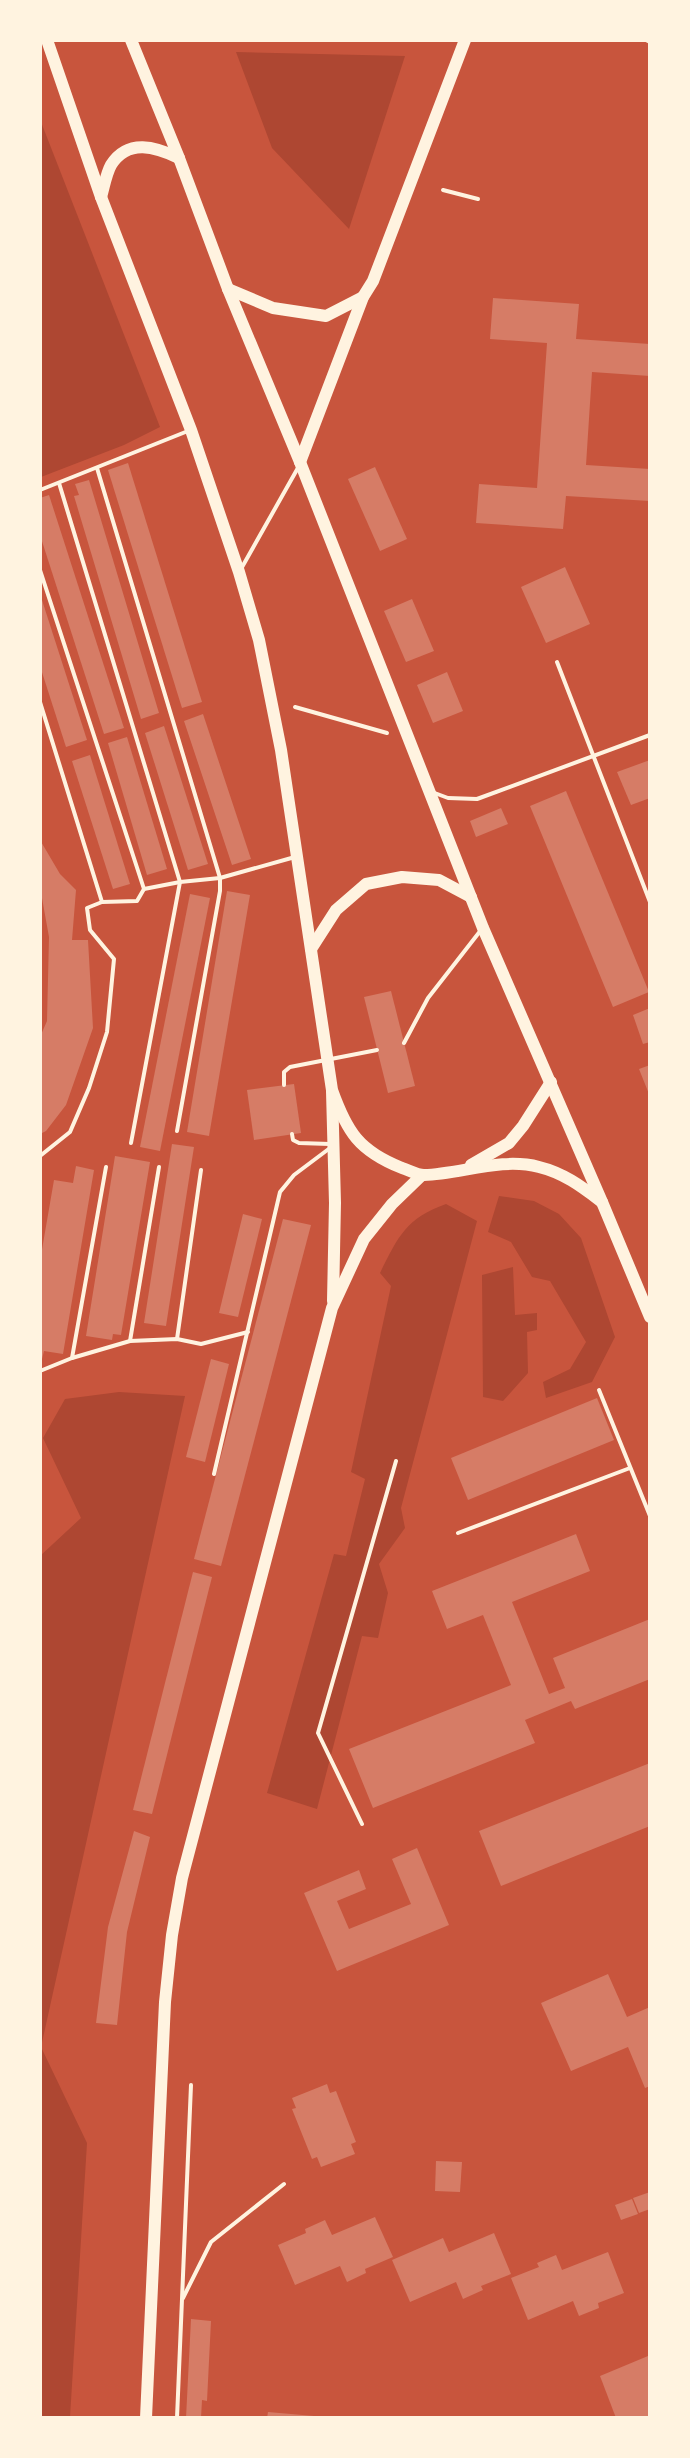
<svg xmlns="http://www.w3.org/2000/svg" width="690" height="2458" font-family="Arial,sans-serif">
  <rect width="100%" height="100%" fill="#c8553d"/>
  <!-- green -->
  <g fill="#ae4732">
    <path d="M236,52L405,56L349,229L272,148Z"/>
    <path d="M41,122L160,427L124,445L41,477Z"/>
    <path d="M499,1196L534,1201L559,1214L581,1238L615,1337L592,1382L546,1398L543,1382L570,1369L586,1342L550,1281L532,1277L511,1242L488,1232Z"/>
    <path d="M446,1204L477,1221L401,1508L405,1528L379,1564L388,1593L378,1638L362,1636L317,1809L267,1793L334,1554L346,1556L365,1479L351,1472L391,1286L380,1273C398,1237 406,1218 446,1204Z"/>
    <path d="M513,1267L515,1315L537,1313V1330L527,1332L528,1373L503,1401L483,1397L482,1275Z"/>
    <path d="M119,1392L185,1396L41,2047L87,2143L70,2417H41L40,1556L81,1518L43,1438L65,1399Z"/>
  </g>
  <!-- building -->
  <g fill="#d67c66">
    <path d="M493,298L579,304L576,339L650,344V376L592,372L586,465L650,469V501L566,496L563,529L476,523L479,484L537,488L547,343L490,339Z"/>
    <path d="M128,463L202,702L182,708L108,470Z"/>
    <path d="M375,467L407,539L380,551L348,479Z"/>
    <path d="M89,480L159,713L141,719L74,496L79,495L75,484Z"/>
    <path d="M49,495L124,728L104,734L40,535V498Z"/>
    <path d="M565,567L590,624L546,643L521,587Z"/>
    <path d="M41,597L87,740L66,747L40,666Z"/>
    <path d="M412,599L434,651L406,662L384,611Z"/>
    <path d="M447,672L463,711L433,723L417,685Z"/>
    <path d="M203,714L251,859L232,865L184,721Z"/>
    <path d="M164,726L208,864L188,870L145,733Z"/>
    <path d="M127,737L167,869L147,875L108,743Z"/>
    <path d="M90,755L130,884L113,889L72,761Z"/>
    <path d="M650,760V798L631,805L617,772Z"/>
    <path d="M566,791L649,992L613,1007L530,806Z"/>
    <path d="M501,808L508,824L476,837L470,821Z"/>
    <path d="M40,840L60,874L76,890L72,940H88L93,1028L66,1105L46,1131L40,1134V1037L47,1021L49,937L40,887Z"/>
    <path d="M227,891L250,895L209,1136L187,1132Z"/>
    <path d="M190,894L210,898L160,1151L140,1147Z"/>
    <path d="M391,991L415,1086L388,1093L364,997Z"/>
    <path d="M650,1008V1042L643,1044L633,1015Z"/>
    <path d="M650,1065V1094H649L639,1069Z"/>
    <path d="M294,1084L301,1133L254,1140L247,1090Z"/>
    <path d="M172,1144L194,1147L166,1326L144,1323Z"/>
    <path d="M115,1156L150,1162L121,1335L113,1334L112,1340L86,1336Z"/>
    <path d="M76,1166L94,1170L63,1354L44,1351L42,1359H40V1261L54,1180L73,1183Z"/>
    <path d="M243,1214L262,1219L238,1317L219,1313Z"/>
    <path d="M283,1219L311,1225L221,1566L194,1559Z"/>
    <path d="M211,1359L229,1364L205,1462L186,1457Z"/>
    <path d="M597,1398L614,1440L468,1500L451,1458Z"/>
    <path d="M576,1534L590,1571L512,1602L549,1694L565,1688L553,1658L650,1619V1679L575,1709L571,1701L525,1720L535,1743L373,1808L349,1749L511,1685L483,1615L447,1629L432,1591Z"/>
    <path d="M193,1572L212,1577L152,1814L133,1810Z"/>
    <path d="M650,1763V1826L501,1886L479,1831Z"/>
    <path d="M134,1831L150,1837L127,1932L117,2025L96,2023L108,1927Z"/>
    <path d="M417,1848L449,1925L337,1971L304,1893L359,1870L366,1889L337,1901L349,1929L411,1904L392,1859Z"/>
    <path d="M608,1974L627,2017L650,2007V2086L645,2088L628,2047L571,2071L541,2003Z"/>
    <path d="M327,2084L330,2093L336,2091L356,2142L351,2144L355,2154L321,2167L317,2157L312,2159L292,2109L296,2108L292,2098Z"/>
    <path d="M436,2161L462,2162L460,2192L435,2191Z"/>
    <path d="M650,2192V2209L639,2213L633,2198Z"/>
    <path d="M632,2199L638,2214L621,2220L615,2205Z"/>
    <path d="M375,2217L393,2257L365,2269L366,2273L347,2282L340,2266L295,2285L278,2245L306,2233L305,2229L325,2220L332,2235Z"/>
    <path d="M494,2233L511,2274L481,2286L483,2290L463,2299L456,2282L410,2302L392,2260L443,2238L449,2252Z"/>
    <path d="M608,2252L624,2293L598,2303L599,2308L579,2316L573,2301L528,2320L511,2278L539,2267L537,2263L556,2255L562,2270Z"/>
    <path d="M191,2319L211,2321L207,2401L202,2400L201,2418H186Z"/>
    <path d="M648,2356L650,2418H616L600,2376Z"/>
    <path d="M268,2412L314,2416V2418H267Z"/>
  </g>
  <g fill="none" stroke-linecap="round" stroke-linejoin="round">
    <!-- path -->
    <g stroke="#fff3e0" stroke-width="4">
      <path d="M443,190L478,199"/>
      <path d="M295,707L387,733"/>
      <path d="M599,1390L650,1516"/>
      <path d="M458,1533L630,1468"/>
      <path d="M362,1824L318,1733L396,1461"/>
      <path d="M183,2298L211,2242L284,2184"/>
      <path d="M177,2418L191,2085"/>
    </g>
    <!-- service -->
    <g stroke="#fff3e0" stroke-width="4">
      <path d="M646,40L650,42"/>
      <path d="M97,468L220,878V891L177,1131"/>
      <path d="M59,483L180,882L131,1143"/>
      <path d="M40,490L188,431"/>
      <path d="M241,569L299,466"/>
      <path d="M40,570L144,889"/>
      <path d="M557,662L650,902"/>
      <path d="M40,702L102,902L87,908L90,930L114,959L107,1032L89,1088L70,1132L40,1156"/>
      <path d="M432,792L448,798L477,799L650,735"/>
      <path d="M102,902L137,901L144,889L180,882L220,878L295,857"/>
      <path d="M404,1043L428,998L481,930"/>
      <path d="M284,1085V1072L290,1067L377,1050"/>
      <path d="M292,1134L293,1140L299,1143L330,1144"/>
      <path d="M177,1339L201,1170"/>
      <path d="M130,1341L159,1167"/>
      <path d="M72,1358L106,1167"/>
      <path d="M40,1371L72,1358L130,1341L177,1339L201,1344L248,1332"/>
      <path d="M214,1474L280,1192L294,1175L330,1148"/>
    </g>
    <!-- secondary -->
    <g stroke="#fff3e0" stroke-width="12">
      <path d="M228,289L273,308L326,316L363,297"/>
      <path d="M300,462L363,297L373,281L465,40"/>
      <path d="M332,1091L335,1203L333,1301"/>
      <path d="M146,2418L165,2002L172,1935L182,1878L332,1308L364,1239L392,1204L422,1175"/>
    </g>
    <!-- primary -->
    <g stroke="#fff3e0" stroke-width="12">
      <path d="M47,40L101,197L191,430L239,572L259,640L281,750L332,1090C347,1132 359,1151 402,1168C409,1170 417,1175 424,1175C461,1174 501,1157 539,1167C564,1173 582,1187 602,1202"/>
      <path d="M131,40L179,158L228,289L300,462L483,928L602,1202L650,1317"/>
      <path d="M101,197C104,187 106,174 111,165C128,138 156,147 179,158"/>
      <path d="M311,949L336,910L366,884L402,877L439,880L471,897"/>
      <path d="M471,1165L509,1143L523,1126L551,1082"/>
    </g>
  </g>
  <!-- border -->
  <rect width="690" height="2458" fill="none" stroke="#fff3e0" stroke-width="84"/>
</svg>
